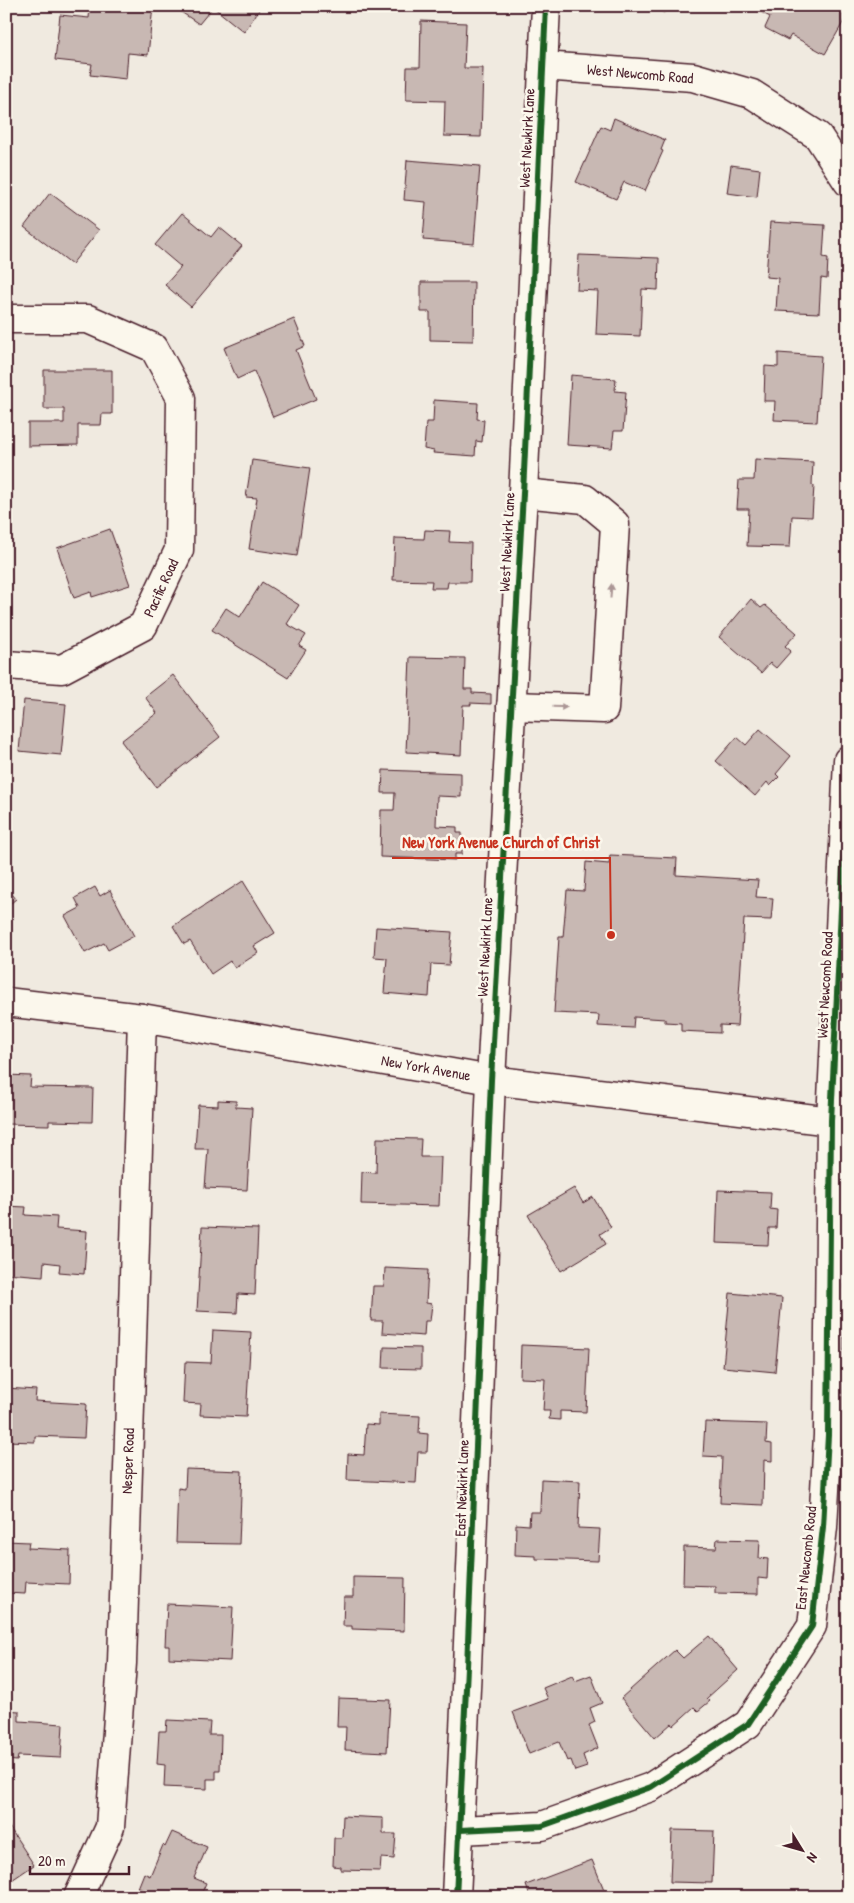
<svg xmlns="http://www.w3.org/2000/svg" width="854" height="1903" font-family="'Patrick Hand',sans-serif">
  <rect width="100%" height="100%" fill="#f0eae0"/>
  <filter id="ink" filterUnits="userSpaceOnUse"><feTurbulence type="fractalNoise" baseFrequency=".02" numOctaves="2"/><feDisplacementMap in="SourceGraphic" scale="10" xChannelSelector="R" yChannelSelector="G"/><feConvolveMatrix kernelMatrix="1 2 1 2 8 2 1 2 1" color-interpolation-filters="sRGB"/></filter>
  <g filter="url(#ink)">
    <!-- building -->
    <g fill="#c8b8b3" stroke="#4a1f2b">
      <path d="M90,6H153L148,55L128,53L126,79L90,75L92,64L55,60L60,15L89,18Z"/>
      <path d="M172,6H255L259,10L244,32L213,7L199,24Z"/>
      <path d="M625,6H636L633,11Z"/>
      <path d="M651,6H667L664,13Z"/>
      <path d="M750,6H848L846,9L848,14L825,54L791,35L788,40L765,28L770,17Z"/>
      <path d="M421,21L466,23L464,68H483L481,137L444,136L445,101L406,100L407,67H420Z"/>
      <path d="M614,118L665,140L661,150L663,151L645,191L624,182L616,199L576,182L601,126L610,130Z"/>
      <path d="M407,160L480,166L474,244L423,240L426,202L404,200Z"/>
      <path d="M731,165L760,169L757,197L727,193Z"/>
      <path d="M50,193L99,230L72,264L24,227Z"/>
      <path d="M182,213L211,237L219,227L242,246L191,307L165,285L181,267L155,245Z"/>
      <path d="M770,222L825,225L823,257L828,258L827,279L821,278L819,313L776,311L778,278L766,277Z"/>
      <path d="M579,255L659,258L658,290L642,289L640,336L596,334L598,291L577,290Z"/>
      <path d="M421,282H474L473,341L430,340V312H421Z"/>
      <path d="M294,319L305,346L296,350L316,399L273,417L254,371L237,379L224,348Z"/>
      <path d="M778,353L821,356L817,422L774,420L775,401H764L765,366L778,367Z"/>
      <path d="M44,370H112V414H102L101,425H78V445L28,446V423H64V409H44Z"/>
      <path d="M571,375L616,379L615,391L626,392L623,431H614L612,448L567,445Z"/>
      <path d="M434,400L478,403L477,419L484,420L482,442L476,441L475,456L433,453L434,451L424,449L426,422H433Z"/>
      <path d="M755,459L813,462L812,485L814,486L812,517L792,516L790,547L747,546L749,509H737L739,480H754Z"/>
      <path d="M252,460L310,468L297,556L249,549L257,498L246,497Z"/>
      <path d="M110,529L130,585L92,597L91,592L74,598L57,548Z"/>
      <path d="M425,530L450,531L449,542L471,543L470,582H448L447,588H431L432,581L393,580L395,538L424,539Z"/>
      <path d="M262,582L299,605L287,624L306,635L299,646L306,650L288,678L212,630L226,608L240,617Z"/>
      <path d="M751,599L761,608L765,605L797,633L785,646L791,651L776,668L770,663L761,673L719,637Z"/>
      <path d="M410,657L465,658L464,689H472V693L491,694V704L470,703L471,705H463L461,755L406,752Z"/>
      <path d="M173,675L220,737L156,787L121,741L157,713L145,697Z"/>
      <path d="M24,700L66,704L61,755L19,751Z"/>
      <path d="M760,729L791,756L776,774L779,777L770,786L767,782L755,796L716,761L737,737L746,745Z"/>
      <path d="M383,770L461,773V797L437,796L436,826L457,827V833H462V854H455V860L380,857L381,810H394L395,793H382Z"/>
      <path d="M610,855L677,858L676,875L758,880L756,897L773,898L771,920L744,919L737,1026L720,1025V1033L681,1031V1023L665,1022V1019L634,1017L633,1028L598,1026L599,1015L554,1013L559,937H563L567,890L584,891L586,862L609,864Z"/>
      <path d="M243,881L275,933L254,946L258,953L235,968L230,961L211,974L190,941L184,944L173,926Z"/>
      <path d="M6,886L16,899L6,907Z"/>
      <path d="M95,887L100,896L110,890L134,936L108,950L104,943L85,953L65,916L80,908L75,898Z"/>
      <path d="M376,927L452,932L449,965L431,964L429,997L384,993L387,958L374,957Z"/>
      <path d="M6,1075L31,1076L30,1087L93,1088L92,1122L49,1121V1125L6,1124Z"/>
      <path d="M218,1100L236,1101V1107L252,1108L247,1190L205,1188L208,1149H195L198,1105L218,1106Z"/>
      <path d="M377,1138L421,1139L420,1157H441L439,1206L361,1204L362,1172L376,1173Z"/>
      <path d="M574,1188L583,1203L593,1197L611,1227L600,1234L606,1244L561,1271L528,1215Z"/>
      <path d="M718,1190L771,1192L770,1209L777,1210L776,1228H769L768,1245L716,1243Z"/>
      <path d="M6,1206L26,1207L25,1215L57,1217L56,1229L87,1231L84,1274L59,1272L60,1264L44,1262L43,1276L6,1273Z"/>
      <path d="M202,1227L258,1229L255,1295L238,1294L237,1313L197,1311Z"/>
      <path d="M385,1268L428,1270L426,1303L432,1304L430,1321H425L424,1336L382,1333L383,1321H371L373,1286H384Z"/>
      <path d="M730,1293L782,1298L775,1372L723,1367Z"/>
      <path d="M213,1330L251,1332L246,1417L200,1415L201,1404L183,1403L185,1362L211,1363Z"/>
      <path d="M521,1345L589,1348L586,1412L560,1411V1420L549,1419L550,1411H543L545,1379L520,1378Z"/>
      <path d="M384,1347L421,1348V1369L383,1368Z"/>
      <path d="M6,1388L36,1390L35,1401L86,1404L84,1438L35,1436V1442L6,1441Z"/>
      <path d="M379,1414L420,1416L419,1433L428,1434L427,1452H418L416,1483L347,1480L348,1454L364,1455L366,1424L379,1425Z"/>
      <path d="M705,1422L767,1424L766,1443L772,1444V1461L764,1460L763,1505L720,1503L722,1457L703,1456Z"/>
      <path d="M186,1469L242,1471L239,1544L176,1543L178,1488L185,1489Z"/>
      <path d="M541,1479L580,1481L578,1528L600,1529L598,1561L536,1559V1556L515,1555L516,1524L529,1525L530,1512H540Z"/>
      <path d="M717,1539L760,1540L759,1558L768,1559L767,1579L758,1578V1594L715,1593V1586L683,1585L684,1547L716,1548Z"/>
      <path d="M6,1541L29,1542L28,1548L70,1550L69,1584L26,1582L25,1594L6,1593Z"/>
      <path d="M353,1577L405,1578L404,1631L352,1629V1626H343L344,1597H353Z"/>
      <path d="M167,1604L233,1607L230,1661L169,1658V1646H165Z"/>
      <path d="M709,1636L738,1670L707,1698L710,1701L698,1711L694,1707L673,1726L672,1723L655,1738L621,1698L675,1650L683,1658Z"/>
      <path d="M591,1675L602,1703L590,1708L595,1722L589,1725L598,1748L583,1755L587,1767L575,1771L571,1760L567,1761L559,1742L529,1754L513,1712L548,1699L543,1688L572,1676L575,1681Z"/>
      <path d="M338,1698L390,1700L387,1752L345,1750L346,1727H337Z"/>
      <path d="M6,1710L19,1711V1721L63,1724L61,1758L18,1756L17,1761L6,1760Z"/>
      <path d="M167,1720L210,1722L209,1735H221L220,1771H216V1779H207V1789L164,1787L165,1765L157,1764L159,1731H166Z"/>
      <path d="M848,1753V1793H840Z"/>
      <path d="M343,1816L383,1818V1834H396L394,1859L381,1858L380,1871L341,1870V1867L333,1866L334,1838H342Z"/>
      <path d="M6,1822L34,1865L6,1884Z"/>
      <path d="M672,1830L714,1831L712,1883L670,1882Z"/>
      <path d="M172,1832L207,1847L194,1878L206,1883L200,1897H141L144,1890L138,1888L144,1873L150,1876L163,1845L165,1847Z"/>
      <path d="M592,1860L607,1897H530L526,1885Z"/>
    </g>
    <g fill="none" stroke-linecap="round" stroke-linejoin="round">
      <defs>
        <g id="minor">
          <path d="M543,66L693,77L752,94L818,136L848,182"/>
          <path d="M6,319H88L154,348L181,398L179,550L143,626L62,669L6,665"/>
          <path d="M511,706L604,709L615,524L585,499L523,493"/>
          <path d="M6,1002L142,1018L491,1080L831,1121L848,1120"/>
          <path d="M460,1830L542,1826L651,1787L748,1724L812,1626L823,1527L828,1435L831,1121L848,760"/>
          <path d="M78,1897L110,1827L122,1663L142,1018"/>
          <path d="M456,1897L467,1667L491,1080L523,493L546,6"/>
        </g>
      </defs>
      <!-- minor casing -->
      <use href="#minor" stroke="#4a1f2b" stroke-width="31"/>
      <!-- minor -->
      <use href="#minor" stroke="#fbf7ec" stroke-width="28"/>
      <defs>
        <g id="cycleway">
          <path d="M460,1830L542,1826L651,1787L748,1724L812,1626L823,1527L828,1435L831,1121L848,760"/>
          <path d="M456,1897L467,1667L491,1080L523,493L546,6"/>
        </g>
      </defs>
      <!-- cycleway casing -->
      <use href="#cycleway" stroke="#fbf7ec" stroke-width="9"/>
      <!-- cycleway -->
      <use href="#cycleway" stroke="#1b5e20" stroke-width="6"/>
    </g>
    <!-- one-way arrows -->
    <defs><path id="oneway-solid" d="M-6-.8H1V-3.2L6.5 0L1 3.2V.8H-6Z" transform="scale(1.25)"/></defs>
    <g fill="#ab9695">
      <use href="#oneway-solid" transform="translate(611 591) rotate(-86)"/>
      <use href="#oneway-solid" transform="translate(560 707) rotate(2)"/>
    </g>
  </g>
  <g text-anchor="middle" stroke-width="5" stroke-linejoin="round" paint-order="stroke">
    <!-- street labels -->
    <g font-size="15" fill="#4a1f2b" stroke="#fbf7ec">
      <text transform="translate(640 74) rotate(5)" y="5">West Newcomb Road</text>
      <text transform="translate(527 138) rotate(-87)" y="5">West Newkirk Lane</text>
      <text transform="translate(507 542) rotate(-87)" y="5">West Newkirk Lane</text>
      <text transform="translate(161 588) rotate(-65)" y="5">Pacific Road</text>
      <text transform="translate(485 947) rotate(-87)" y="5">West Newkirk Lane</text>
      <text transform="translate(825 985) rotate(-87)" y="5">West Newcomb Road</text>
      <text transform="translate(426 1068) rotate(10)" y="5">New York Avenue</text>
      <text transform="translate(128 1461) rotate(-88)" y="5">Nesper Road</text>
      <text transform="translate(462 1488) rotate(-88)" y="5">East Newkirk Lane</text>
      <text transform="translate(806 1558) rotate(-84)" y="5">East Newcomb Road</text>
    </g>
  </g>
  <!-- callouts -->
  <path fill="none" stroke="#c8321e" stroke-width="2" d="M611 935L610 858H392"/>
  <circle fill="#c8321e" stroke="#fbf7ec" stroke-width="2" cx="611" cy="935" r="5"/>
  <g font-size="16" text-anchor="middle" font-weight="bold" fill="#c8321e" stroke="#fbf7ec" stroke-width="5" stroke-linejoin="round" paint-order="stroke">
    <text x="501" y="848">New York Avenue Church of Christ</text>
  </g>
  <!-- margin -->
  <rect width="854" height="1903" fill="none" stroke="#fbf7ec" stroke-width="25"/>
  <rect x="12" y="12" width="829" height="1878" fill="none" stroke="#4a1f2b" stroke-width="2" filter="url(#ink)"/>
  <!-- north arrow -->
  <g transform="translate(802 1850) rotate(127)" stroke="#fbf7ec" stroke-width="4" paint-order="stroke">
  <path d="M0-4L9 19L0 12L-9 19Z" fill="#4a1f2b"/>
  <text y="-8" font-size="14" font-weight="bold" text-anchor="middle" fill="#4a1f2b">N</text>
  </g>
  <!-- scale -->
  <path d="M30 1866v8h99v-8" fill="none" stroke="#4a1f2b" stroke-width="2.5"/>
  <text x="38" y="1866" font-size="15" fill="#4a1f2b" stroke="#fbf7ec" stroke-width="4" paint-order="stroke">20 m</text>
</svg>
